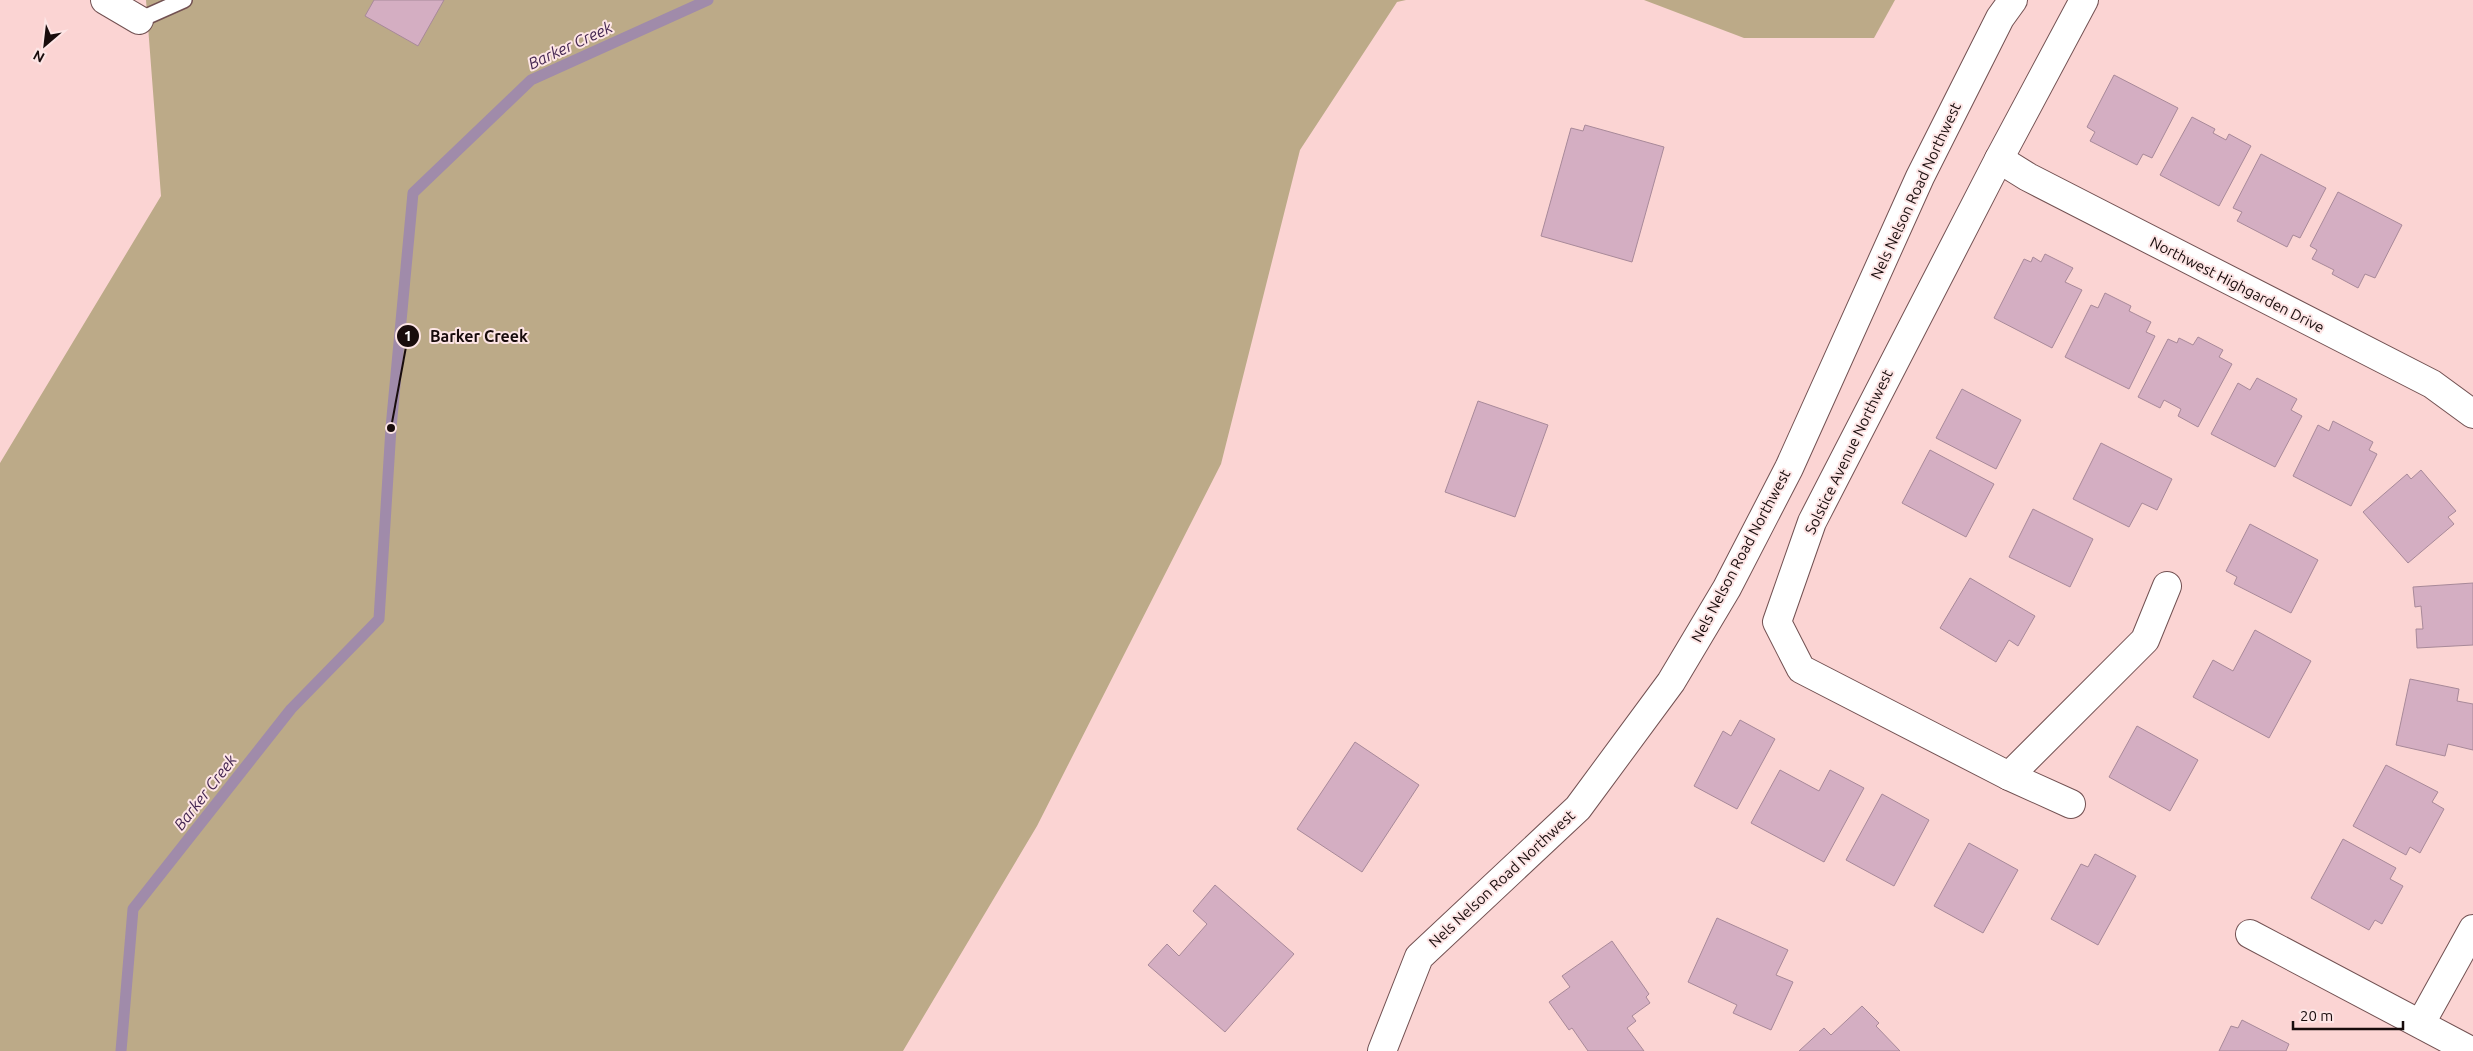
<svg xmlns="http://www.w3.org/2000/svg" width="2473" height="1051" font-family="Ubuntu,sans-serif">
  <rect width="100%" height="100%" fill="#fbd4d3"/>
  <!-- forest -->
  <g fill="#bcaa88">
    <path d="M146,0H1406L1397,2L1300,150L1221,464L1037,826L903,1051H0V463L161,196Z"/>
    <path d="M1644,0H1895L1874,38H1744Z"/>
  </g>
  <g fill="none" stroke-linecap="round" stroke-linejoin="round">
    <!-- stream -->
    <path stroke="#a08baa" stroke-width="11" d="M121,1051L133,909L291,709L379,619L391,428L413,193L531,80L708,0"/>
  </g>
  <!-- building -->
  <g fill="#d4aec2" stroke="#a88999">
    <path d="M374,0H444L418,46L365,16Z"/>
    <path d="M2114,75L2178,108L2152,158L2143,154L2137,165L2090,141L2095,132L2087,127Z"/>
    <path d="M2192,117L2215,129L2213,133L2226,140L2229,134L2251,146L2219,206L2160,175Z"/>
    <path d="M1585,125L1664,147L1632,262L1541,236L1571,128L1583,131Z"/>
    <path d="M2261,154L2326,188L2300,238L2293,235L2287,247L2237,221L2242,212L2233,208Z"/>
    <path d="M2338,192L2402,225L2375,278L2365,274L2358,288L2332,274L2334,270L2312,259L2317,250L2310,246Z"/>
    <path d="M2045,254L2073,268L2065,282L2082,290L2052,348L1994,318L2024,259L2031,262L2033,257L2041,262Z"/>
    <path d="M2105,293L2131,306L2129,311L2151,322L2146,332L2155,336L2129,389L2065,357L2091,305L2098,308Z"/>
    <path d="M2198,337L2223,350L2219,357L2232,364L2198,427L2178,416L2181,409L2164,400L2160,408L2138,397L2168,339L2177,343L2179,338L2193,345Z"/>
    <path d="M2257,378L2297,399L2291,410L2302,416L2275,467L2211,434L2238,383L2250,390Z"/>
    <path d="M1962,389L2021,420L1996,469L1936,438Z"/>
    <path d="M1478,401L1548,425L1515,517L1445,492Z"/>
    <path d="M2333,421L2373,442L2369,450L2377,454L2351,506L2293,476L2318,425L2329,431Z"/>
    <path d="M2101,443L2172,479L2157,510L2142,503L2129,527L2073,499Z"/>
    <path d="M1930,450L1994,484L1966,537L1902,503Z"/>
    <path d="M2421,470L2456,511L2448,517L2454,524L2408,563L2363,512L2407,474L2411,479Z"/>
    <path d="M2033,509L2093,539L2070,587L2009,557Z"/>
    <path d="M2250,524L2318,560L2291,613L2234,584L2237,577L2226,571Z"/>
    <path d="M1970,578L2035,616L2018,646L2009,640L1996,662L1940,628Z"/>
    <path d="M2473,583V645L2417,648L2416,629H2423L2421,606L2415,607L2413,587Z"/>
    <path d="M2255,630L2311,661L2269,738L2193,697L2213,660L2233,671Z"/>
    <path d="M2410,679L2459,689L2457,701L2473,704V750L2448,744L2445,756L2396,745Z"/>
    <path d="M1740,720L1775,739L1737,809L1694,786L1723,731L1731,736Z"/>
    <path d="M2137,726L2198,760L2170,811L2109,777Z"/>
    <path d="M1355,742L1419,785L1362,872L1297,829Z"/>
    <path d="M2386,765L2438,792L2432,802L2444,809L2420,853L2410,847L2406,855L2353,826Z"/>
    <path d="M1780,770L1819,791L1830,770L1864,788L1824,862L1751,823Z"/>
    <path d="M1882,794L1929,820L1894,886L1846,860Z"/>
    <path d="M2343,839L2396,868L2390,879L2403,886L2382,924L2375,920L2369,930L2311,898Z"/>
    <path d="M1969,843L2018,870L1983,933L1934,906Z"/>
    <path d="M2095,854L2136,876L2098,945L2051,919L2081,864L2088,867Z"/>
    <path d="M1215,885L1294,954L1225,1032L1148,965L1167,944L1179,956L1207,924L1193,911Z"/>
    <path d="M1717,918L1788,950L1776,975L1793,982L1771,1030L1733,1013L1737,1005L1688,982Z"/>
    <path d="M1612,941L1649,994L1646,997L1650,1003L1632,1016L1636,1021L1627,1028L1644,1051H1588L1572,1028L1569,1030L1549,1002L1570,987L1562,976Z"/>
    <path d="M1862,1006L1879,1023L1876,1026L1900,1051H1799L1824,1028L1831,1035Z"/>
    <path d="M2242,1020L2289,1044L2286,1051H2219L2231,1026L2238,1028Z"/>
  </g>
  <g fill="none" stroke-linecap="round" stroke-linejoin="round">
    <defs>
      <path id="service" d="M139,20L184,0"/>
      <g id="minor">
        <path d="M105,0L139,20"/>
        <path d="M1999,159L2028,177L2432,384L2473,414"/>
        <path d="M2009,776L2145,640L2167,586"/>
        <path d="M2071,804L2009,776L1801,669L1777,622L1812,522L1999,159L2084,0"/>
        <path d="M2250,934L2471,1051"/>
        <path d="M2421,1023L2473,929"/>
        <path d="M1382,1051L1419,957L1578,808L1671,682L1727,588L1789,468L1920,177L2000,18L2013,0"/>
      </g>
    </defs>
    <!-- service casing -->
    <use href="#service" stroke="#725152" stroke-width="18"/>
    <!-- minor casing -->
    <use href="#minor" stroke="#725152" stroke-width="30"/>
    <!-- service -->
    <use href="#service" stroke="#fff" stroke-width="15"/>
    <!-- minor -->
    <use href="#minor" stroke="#fff" stroke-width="28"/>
  </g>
  <g text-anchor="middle" stroke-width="4" stroke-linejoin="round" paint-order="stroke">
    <!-- street labels -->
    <g font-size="15" fill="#180c0c" stroke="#fde5e5">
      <text transform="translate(1916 191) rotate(-65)" y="5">Nels Nelson Road Northwest</text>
      <text transform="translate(2237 285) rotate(27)" y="5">Northwest Highgarden Drive</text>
      <text transform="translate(1849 452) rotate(-64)" y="5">Solstice Avenue Northwest</text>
      <text transform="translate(1741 556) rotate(-62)" y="5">Nels Nelson Road Northwest</text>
      <text transform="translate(1502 879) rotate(-43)" y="5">Nels Nelson Road Northwest</text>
    </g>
    <!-- water labels -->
    <g font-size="16" font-style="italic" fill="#442651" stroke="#fde5e5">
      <text transform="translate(570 45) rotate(-25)" y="6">Barker Creek</text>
      <text transform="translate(205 792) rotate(-52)" y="6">Barker Creek</text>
    </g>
  </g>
  <!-- callouts -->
  <path fill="none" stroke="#180c0c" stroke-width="2" d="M391 428L408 336"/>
  <g fill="#180c0c" stroke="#fde5e5" stroke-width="2">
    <circle cx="391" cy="428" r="5"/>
    <circle cx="408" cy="336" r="12"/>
  </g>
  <g font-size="15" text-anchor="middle" font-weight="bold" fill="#fff">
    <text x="408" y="341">1</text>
  </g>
  <g font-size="16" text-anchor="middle" font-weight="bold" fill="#180c0c" stroke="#fde5e5" stroke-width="4" stroke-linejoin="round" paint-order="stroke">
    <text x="479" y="342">Barker Creek</text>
  </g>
  <!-- north arrow -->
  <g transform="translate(45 45) rotate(208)" stroke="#fde5e5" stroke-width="4" paint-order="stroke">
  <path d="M0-4L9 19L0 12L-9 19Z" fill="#180c0c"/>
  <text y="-8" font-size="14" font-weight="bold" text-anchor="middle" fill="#180c0c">N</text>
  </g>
  <!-- scale -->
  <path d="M2293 1021v8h110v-8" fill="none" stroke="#180c0c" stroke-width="2.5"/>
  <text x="2300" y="1021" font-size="15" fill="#180c0c" stroke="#fde5e5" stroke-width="4" paint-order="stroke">20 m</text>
</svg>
